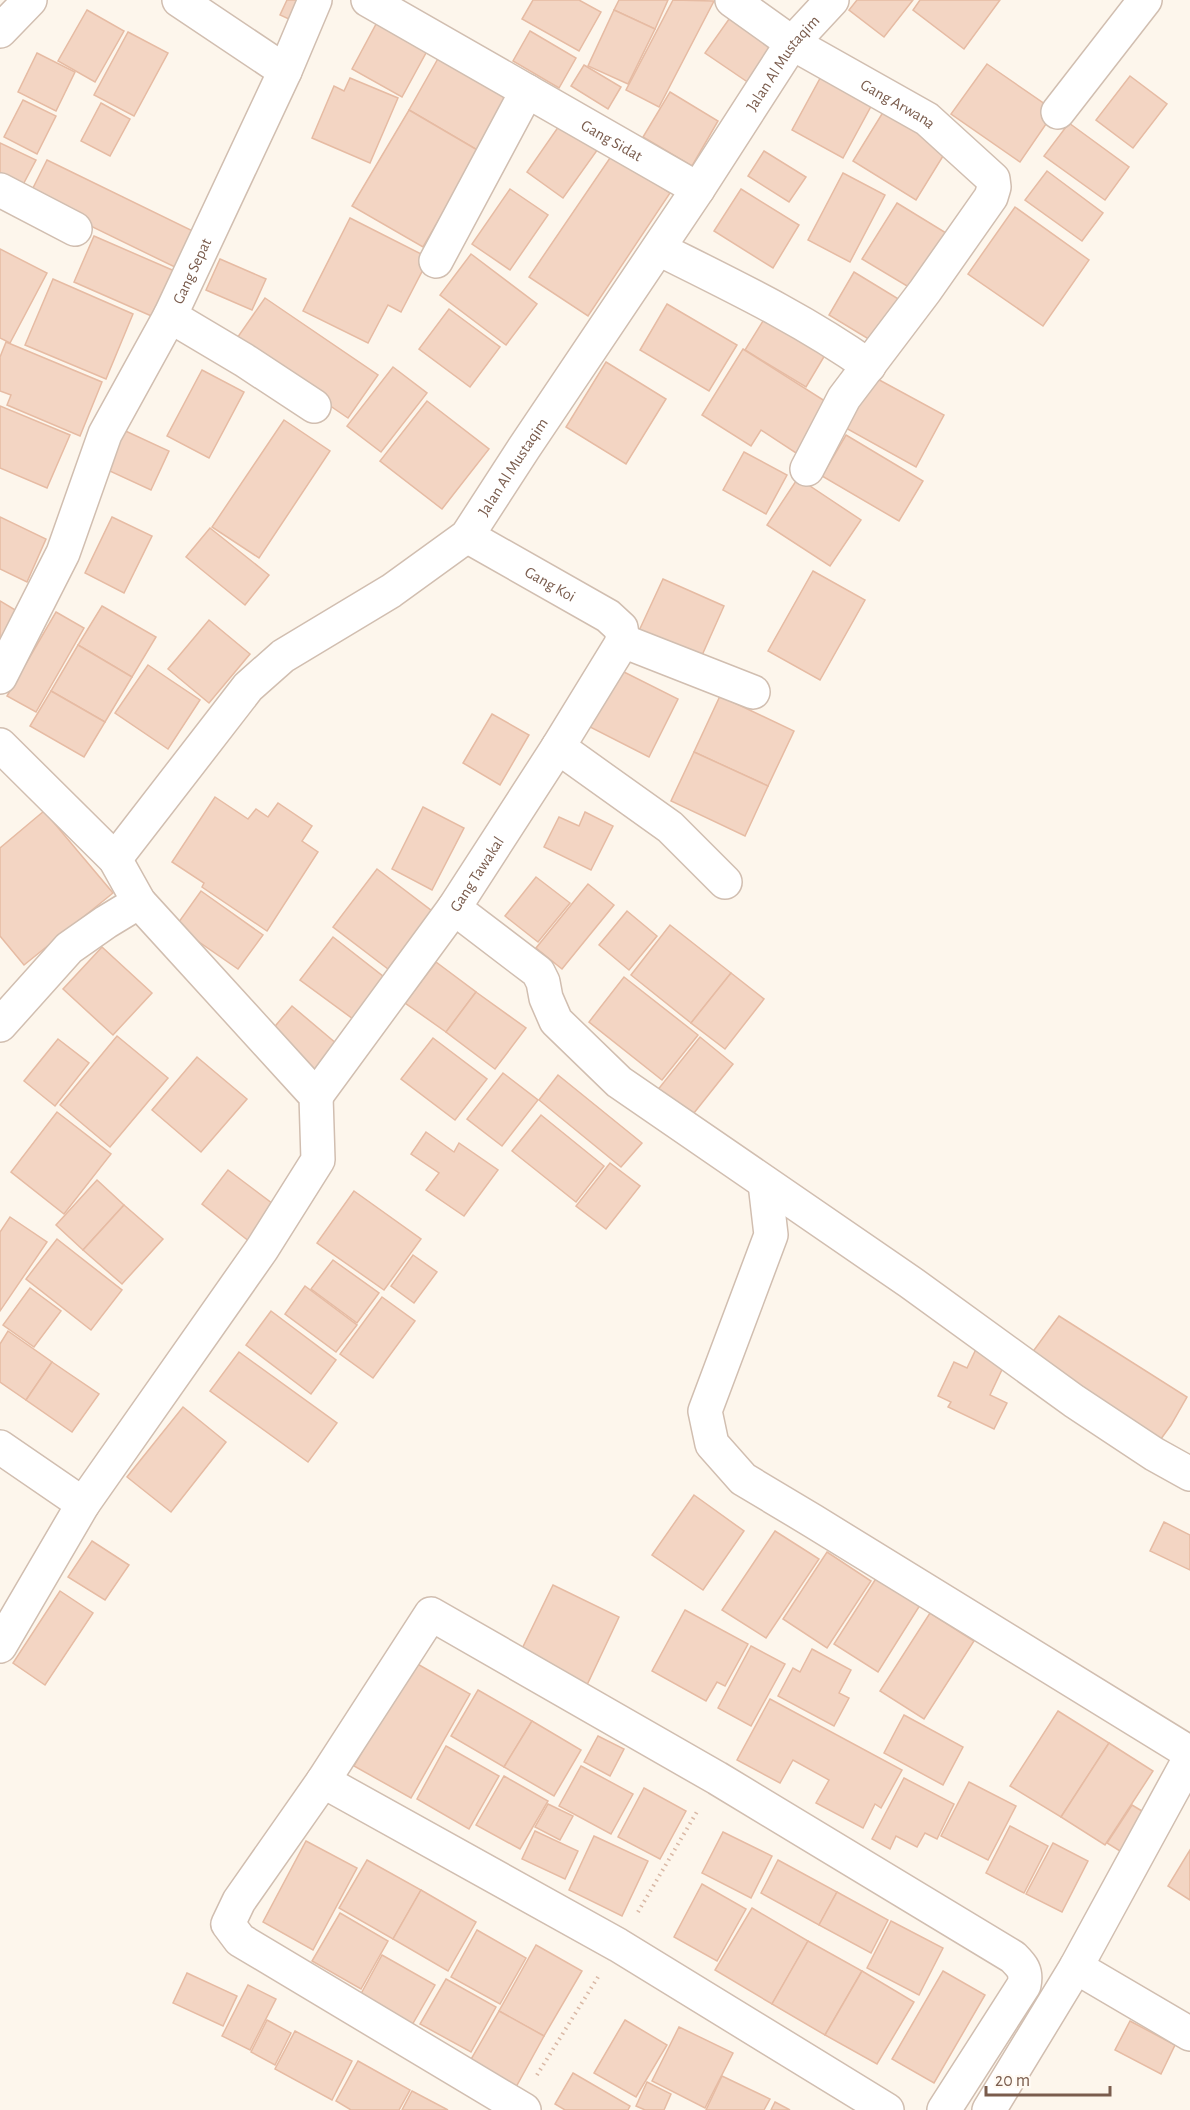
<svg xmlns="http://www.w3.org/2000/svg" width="1190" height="2110" font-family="'Alegreya Sans',sans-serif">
  <rect width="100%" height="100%" fill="#fdf6ec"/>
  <!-- building -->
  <g fill="#f3d5c3" stroke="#e6bba3" stroke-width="1.5">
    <path d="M287,0H313L302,25L280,15Z"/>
    <path d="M533,0H579L601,12L579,51L522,19Z"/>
    <path d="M619,0H668L655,29L614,10Z"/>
    <path d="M673,0L714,1L659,107L626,90Z"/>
    <path d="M857,0H913L884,37L849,10Z"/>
    <path d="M920,0H1000L964,49L913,10Z"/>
    <path d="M87,10L124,31L95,82L58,61Z"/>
    <path d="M614,10L655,29L628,84L588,66Z"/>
    <path d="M734,12L780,43L752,85L705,53Z"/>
    <path d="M382,13L433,40L402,97L352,69Z"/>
    <path d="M530,31L576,58L559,88L513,61Z"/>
    <path d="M128,32L168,53L134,116L94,95Z"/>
    <path d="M444,48L515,89L479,151L409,110Z"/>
    <path d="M37,53L75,72L56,111L18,92Z"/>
    <path d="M987,64L1055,111L1020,162L951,114Z"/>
    <path d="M584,65L621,87L608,109L571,86Z"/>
    <path d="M824,71L875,99L843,158L792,130Z"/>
    <path d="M1130,76L1167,104L1133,148L1096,120Z"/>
    <path d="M350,78L398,98L370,163L312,138L334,86L344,91Z"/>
    <path d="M670,92L718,121L692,166L643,137Z"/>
    <path d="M23,100L56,116L37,154L4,137Z"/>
    <path d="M101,103L130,119L110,156L81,141Z"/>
    <path d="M885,109L948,148L916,200L853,161Z"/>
    <path d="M409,110L479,151L423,247L352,206Z"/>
    <path d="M561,123L598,149L563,198L527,172Z"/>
    <path d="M1069,123L1129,167L1105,200L1044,156Z"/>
    <path d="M0,143L36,160L18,194L0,185Z"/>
    <path d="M764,151L806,177L789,202L748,176Z"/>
    <path d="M612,155L670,193L588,316L529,277Z"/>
    <path d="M47,160L199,234L181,270L29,196Z"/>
    <path d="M1047,171L1103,213L1082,241L1025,200Z"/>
    <path d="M843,173L885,195L850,262L808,240Z"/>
    <path d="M510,189L548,215L510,270L472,244Z"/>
    <path d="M741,189L799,225L773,268L714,231Z"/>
    <path d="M897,203L951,236L917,292L862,259Z"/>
    <path d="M1015,207L1089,260L1043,326L968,274Z"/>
    <path d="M350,218L429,258L401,312L388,305L368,343L303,311Z"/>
    <path d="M94,236L186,276L165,322L74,282Z"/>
    <path d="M0,249L47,273L10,343L0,338Z"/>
    <path d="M471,254L537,304L506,345L440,295Z"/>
    <path d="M220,259L266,279L252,310L206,290Z"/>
    <path d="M854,272L905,303L880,346L829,315Z"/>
    <path d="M53,279L133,314L106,379L25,345Z"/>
    <path d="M265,298L378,375L348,418L235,341Z"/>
    <path d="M667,304L737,345L709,391L640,350Z"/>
    <path d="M449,309L500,347L470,387L419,349Z"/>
    <path d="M768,313L828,350L806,387L745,350Z"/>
    <path d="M6,342L102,382L80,436L7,405L11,395L0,391V357Z"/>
    <path d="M743,349L828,403L796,453L761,430L751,446L702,415Z"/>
    <path d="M606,362L666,399L626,464L566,427Z"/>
    <path d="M393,367L427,393L381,452L347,426Z"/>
    <path d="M202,370L244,392L209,458L167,436Z"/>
    <path d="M872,376L944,415L916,467L844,427Z"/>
    <path d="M427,401L489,449L442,509L380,461Z"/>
    <path d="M0,406L70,435L47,488L0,468Z"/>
    <path d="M284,420L330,451L259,558L212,527Z"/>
    <path d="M119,428L169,451L151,490L101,467Z"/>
    <path d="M846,435L923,481L899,521L822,476Z"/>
    <path d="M744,452L787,475L766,514L723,490Z"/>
    <path d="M798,478L861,520L830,566L767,525Z"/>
    <path d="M0,517L46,539L27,582L0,569Z"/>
    <path d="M112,517L152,536L124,593L85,573Z"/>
    <path d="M210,528L269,575L245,605L186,557Z"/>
    <path d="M813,571L865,600L820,680L768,651Z"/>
    <path d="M663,579L724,606L699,662L637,635Z"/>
    <path d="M0,601L22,614L0,652Z"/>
    <path d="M102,606L156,637L132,677L78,645Z"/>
    <path d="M56,612L84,628L36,712L7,696Z"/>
    <path d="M209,620L250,654L209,703L168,669Z"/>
    <path d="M78,645L132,677L105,722L51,691Z"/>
    <path d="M148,665L200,700L168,749L115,713Z"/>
    <path d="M620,670L678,699L649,757L590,727Z"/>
    <path d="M51,691L105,722L84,757L30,726Z"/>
    <path d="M720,696L794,731L768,786L694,752Z"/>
    <path d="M492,714L529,735L500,785L463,763Z"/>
    <path d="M694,752L768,786L745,836L671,801Z"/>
    <path d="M215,797L248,819L256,809L268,817L278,803L312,826L302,841L318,852L267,931L202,887L204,883L172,862Z"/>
    <path d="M423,807L464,828L432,890L392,869Z"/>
    <path d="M44,811L113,893L24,965L0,936V848Z"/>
    <path d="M585,812L613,826L591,870L544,847L559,817L579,826Z"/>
    <path d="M377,869L432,911L388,969L333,927Z"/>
    <path d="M536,877L570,903L538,942L505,916Z"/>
    <path d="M588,884L614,905L562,969L536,948Z"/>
    <path d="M201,891L263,935L238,969L176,926Z"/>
    <path d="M627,911L657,936L629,970L599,945Z"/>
    <path d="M670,925L731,973L691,1023L631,975Z"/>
    <path d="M333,937L384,977L353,1019L300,980Z"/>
    <path d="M102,947L152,993L113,1035L63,989Z"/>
    <path d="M436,962L476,992L446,1032L405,1003Z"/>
    <path d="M731,973L764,999L725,1049L691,1023Z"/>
    <path d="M624,977L698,1035L662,1080L589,1022Z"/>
    <path d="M476,992L526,1028L495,1069L446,1032Z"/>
    <path d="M292,1006L337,1044L312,1074L266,1037Z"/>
    <path d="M117,1036L168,1078L110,1147L60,1105Z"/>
    <path d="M700,1037L733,1064L690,1118L656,1092Z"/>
    <path d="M433,1038L487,1079L455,1120L401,1079Z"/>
    <path d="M58,1039L89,1063L55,1106L24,1081Z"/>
    <path d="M197,1057L247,1099L201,1152L152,1110Z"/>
    <path d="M503,1073L538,1100L502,1146L467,1119Z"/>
    <path d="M558,1075L642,1143L621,1167L539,1100Z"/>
    <path d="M57,1112L111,1154L64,1214L11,1172Z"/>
    <path d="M541,1115L604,1166L576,1202L512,1151Z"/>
    <path d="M426,1132L454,1152L459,1143L498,1170L464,1216L426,1190L439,1173L411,1154Z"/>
    <path d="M610,1163L640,1186L606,1229L576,1206Z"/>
    <path d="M228,1170L277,1207L250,1242L202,1204Z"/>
    <path d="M97,1180L124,1205L83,1250L56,1225Z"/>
    <path d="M354,1191L421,1239L384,1290L317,1243Z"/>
    <path d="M124,1205L163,1239L122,1284L83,1250Z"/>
    <path d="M10,1217L47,1242L0,1311V1232Z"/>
    <path d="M57,1239L122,1290L91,1330L26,1279Z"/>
    <path d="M413,1255L437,1272L414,1303L391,1286Z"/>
    <path d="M333,1260L379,1293L357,1323L311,1289Z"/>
    <path d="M305,1286L357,1325L336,1352L285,1314Z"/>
    <path d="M30,1288L61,1311L34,1347L3,1325Z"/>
    <path d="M382,1297L415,1321L373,1378L340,1354Z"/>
    <path d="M271,1311L336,1360L311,1394L246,1345Z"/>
    <path d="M1059,1316L1187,1397L1171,1425L1158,1443L1026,1361Z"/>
    <path d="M8,1331L52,1362L26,1400L0,1382V1344Z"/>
    <path d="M978,1345L1007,1359L990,1395L1007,1403L994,1429L948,1407L951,1402L938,1396L954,1362L967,1368Z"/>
    <path d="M239,1352L337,1423L308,1462L210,1391Z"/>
    <path d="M52,1362L99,1394L72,1432L26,1400Z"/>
    <path d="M183,1407L226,1442L171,1512L127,1477Z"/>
    <path d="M694,1495L744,1531L703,1590L652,1555Z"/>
    <path d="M1164,1522L1190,1535V1570L1150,1551Z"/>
    <path d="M775,1531L819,1559L766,1638L722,1610Z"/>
    <path d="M92,1541L129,1565L105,1600L68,1577Z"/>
    <path d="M827,1552L871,1581L827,1648L783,1619Z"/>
    <path d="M884,1566L927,1594L878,1672L834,1644Z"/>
    <path d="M553,1585L619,1617L586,1687L519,1655Z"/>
    <path d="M60,1591L93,1613L45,1685L13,1663Z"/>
    <path d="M685,1610L748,1644L725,1686L717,1682L706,1701L652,1671Z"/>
    <path d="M930,1613L974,1641L924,1719L880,1691Z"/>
    <path d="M751,1646L785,1664L751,1726L718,1708Z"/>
    <path d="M812,1649L851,1670L839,1693L849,1698L834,1726L778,1696L793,1668L800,1672Z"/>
    <path d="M414,1662L470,1694L411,1798L354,1766Z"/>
    <path d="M478,1690L532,1721L504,1767L451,1736Z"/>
    <path d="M770,1699L902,1770L881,1808L875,1804L863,1828L816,1803L829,1780L793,1760L780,1783L737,1760Z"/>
    <path d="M1058,1711L1109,1743L1061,1817L1010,1786Z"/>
    <path d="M904,1715L963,1747L943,1785L884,1753Z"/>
    <path d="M532,1721L581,1750L554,1796L504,1767Z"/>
    <path d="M598,1736L624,1749L610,1776L584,1762Z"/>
    <path d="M1109,1743L1153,1771L1105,1845L1061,1817Z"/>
    <path d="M446,1746L499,1776L469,1829L417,1799Z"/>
    <path d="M581,1766L633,1794L611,1834L559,1806Z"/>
    <path d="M504,1776L548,1801L520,1849L476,1825Z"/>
    <path d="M904,1778L954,1804L937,1839L925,1833L917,1847L896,1836L890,1849L872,1839Z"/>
    <path d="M969,1782L1016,1806L988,1860L941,1836Z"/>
    <path d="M644,1788L686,1811L660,1859L618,1837Z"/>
    <path d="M548,1804L573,1816L560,1840L535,1827Z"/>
    <path d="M1132,1805L1152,1817L1128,1856L1107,1843Z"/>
    <path d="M1010,1826L1048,1846L1024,1893L986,1873Z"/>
    <path d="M535,1831L578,1851L565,1879L522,1859Z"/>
    <path d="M723,1832L772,1856L751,1898L702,1873Z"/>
    <path d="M594,1836L648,1861L622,1916L569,1890Z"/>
    <path d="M306,1841L357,1868L313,1950L263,1922Z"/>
    <path d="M1053,1843L1088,1861L1062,1912L1026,1894Z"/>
    <path d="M1190,1850V1900L1168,1886Z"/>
    <path d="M367,1860L421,1890L393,1939L339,1908Z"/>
    <path d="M778,1860L837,1892L819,1925L761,1893Z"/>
    <path d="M702,1884L746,1909L717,1961L674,1937Z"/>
    <path d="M421,1890L476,1922L448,1971L393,1939Z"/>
    <path d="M837,1892L888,1920L871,1953L819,1925Z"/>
    <path d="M752,1908L808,1941L772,2004L715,1970Z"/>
    <path d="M340,1913L388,1941L361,1989L312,1961Z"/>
    <path d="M891,1921L943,1948L919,1995L867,1968Z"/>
    <path d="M477,1930L526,1958L500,2004L451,1977Z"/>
    <path d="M808,1941L862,1971L825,2035L772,2004Z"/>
    <path d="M536,1945L582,1971L544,2036L499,2011Z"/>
    <path d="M382,1955L435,1985L408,2032L356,2003Z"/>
    <path d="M862,1971L914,2002L877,2064L825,2035Z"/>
    <path d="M943,1971L985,1995L934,2083L892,2059Z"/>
    <path d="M187,1973L237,1996L223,2026L173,2003Z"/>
    <path d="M446,1979L496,2007L471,2052L420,2024Z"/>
    <path d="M248,1985L276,1999L250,2050L222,2036Z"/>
    <path d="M499,2011L544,2036L516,2087L470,2061Z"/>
    <path d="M267,2020L291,2033L275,2065L251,2052Z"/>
    <path d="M625,2020L667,2045L636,2097L594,2073Z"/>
    <path d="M1130,2021L1175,2045L1161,2074L1115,2050Z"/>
    <path d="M679,2027L733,2053L705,2108L652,2081Z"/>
    <path d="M295,2031L352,2061L332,2100L275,2069Z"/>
    <path d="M358,2061L410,2090L399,2110H351L336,2101Z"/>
    <path d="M573,2073L630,2106L628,2110H565L555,2104Z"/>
    <path d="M722,2076L770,2099L764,2110H706Z"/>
    <path d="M647,2082L671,2094L664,2110H645L636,2106Z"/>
    <path d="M412,2091L448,2110H402Z"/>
    <path d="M775,2102L790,2110H771Z"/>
  </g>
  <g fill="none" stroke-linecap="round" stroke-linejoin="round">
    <defs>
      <g id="minor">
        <path d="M179,0L285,71"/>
        <path d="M368,0L527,91"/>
        <path id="s1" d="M732,0L792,43L927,119L993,179L994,187L991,197L925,291L844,398L807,469"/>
        <path d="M0,31L30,0"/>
        <path d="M1058,112L1145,0"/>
        <path d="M0,190L75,229"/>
        <path d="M659,249C731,285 803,319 869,366"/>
        <path id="s2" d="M436,261L527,91L698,189"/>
        <path d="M170,316L244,360L314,406"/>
        <path id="s3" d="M467,536L608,616L621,628L623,641"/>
        <path d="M623,641L753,692"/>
        <path id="s4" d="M0,677L63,553L105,434L170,316L285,71L315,0"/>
        <path d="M0,745L115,859L139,902L316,1096L318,1160L262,1249L83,1504L0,1646"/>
        <path d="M558,747L670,827L725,882"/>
        <path id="s5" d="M115,859L248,687L283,656L391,591L467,536L524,448L698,189L792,43L832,0"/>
        <path d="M454,908L538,972L543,982L546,998L556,1021L619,1082L910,1282L1074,1401L1154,1454L1190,1474"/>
        <path d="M0,1025L69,948L106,922L139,902"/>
        <path id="s6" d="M316,1096L454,908L558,747L623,641"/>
        <path d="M765,1183L771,1235L705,1411L712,1444L743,1479L813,1521L1190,1753"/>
        <path d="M0,1447L83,1504"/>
        <path d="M323,1781L618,1945L887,2110"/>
        <path d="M1076,1967L1190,2034"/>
        <path d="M524,2110L240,1940L228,1924L239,1901L323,1781L431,1614L717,1778L1013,1957C1022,1966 1027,1971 1024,1985L944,2110"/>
        <path d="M989,2110L1076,1967L1190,1758"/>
      </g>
    </defs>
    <!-- minor casing -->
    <use href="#minor" stroke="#d1beb0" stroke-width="36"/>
    <!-- path -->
    <g stroke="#d9b8a5" stroke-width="4" stroke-dasharray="1.5 4.5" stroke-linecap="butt">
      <path d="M638,1912L698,1810"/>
      <path d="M537,2075L598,1977"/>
    </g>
    <!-- minor -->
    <use href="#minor" stroke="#fff" stroke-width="33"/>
  </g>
  <g text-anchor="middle" stroke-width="4.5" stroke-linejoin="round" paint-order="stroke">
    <!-- street labels -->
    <g font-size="16" fill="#7a5c4d" stroke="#fffaf3">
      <text dy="6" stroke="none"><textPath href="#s5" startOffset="1053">Jalan Al Mustaqim</textPath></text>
      <text dy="6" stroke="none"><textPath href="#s1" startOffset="196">Gang Arwana</textPath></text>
      <text dy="6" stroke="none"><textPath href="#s2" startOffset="291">Gang Sidat</textPath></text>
      <text dy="6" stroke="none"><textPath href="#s4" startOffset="450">Gang Sepat</textPath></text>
      <text dy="6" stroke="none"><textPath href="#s5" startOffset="567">Jalan Al Mustaqim</textPath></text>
      <text dy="6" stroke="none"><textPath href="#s3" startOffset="96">Gang Koi</textPath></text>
      <text dy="6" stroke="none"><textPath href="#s6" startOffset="274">Gang Tawakal</textPath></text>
    </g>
  </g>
  <!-- scale -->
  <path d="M986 2086v9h124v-9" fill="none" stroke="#7a5c4d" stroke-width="3"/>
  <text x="995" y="2086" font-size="18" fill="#7a5c4d" stroke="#fffaf3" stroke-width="4.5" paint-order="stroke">20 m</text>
</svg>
